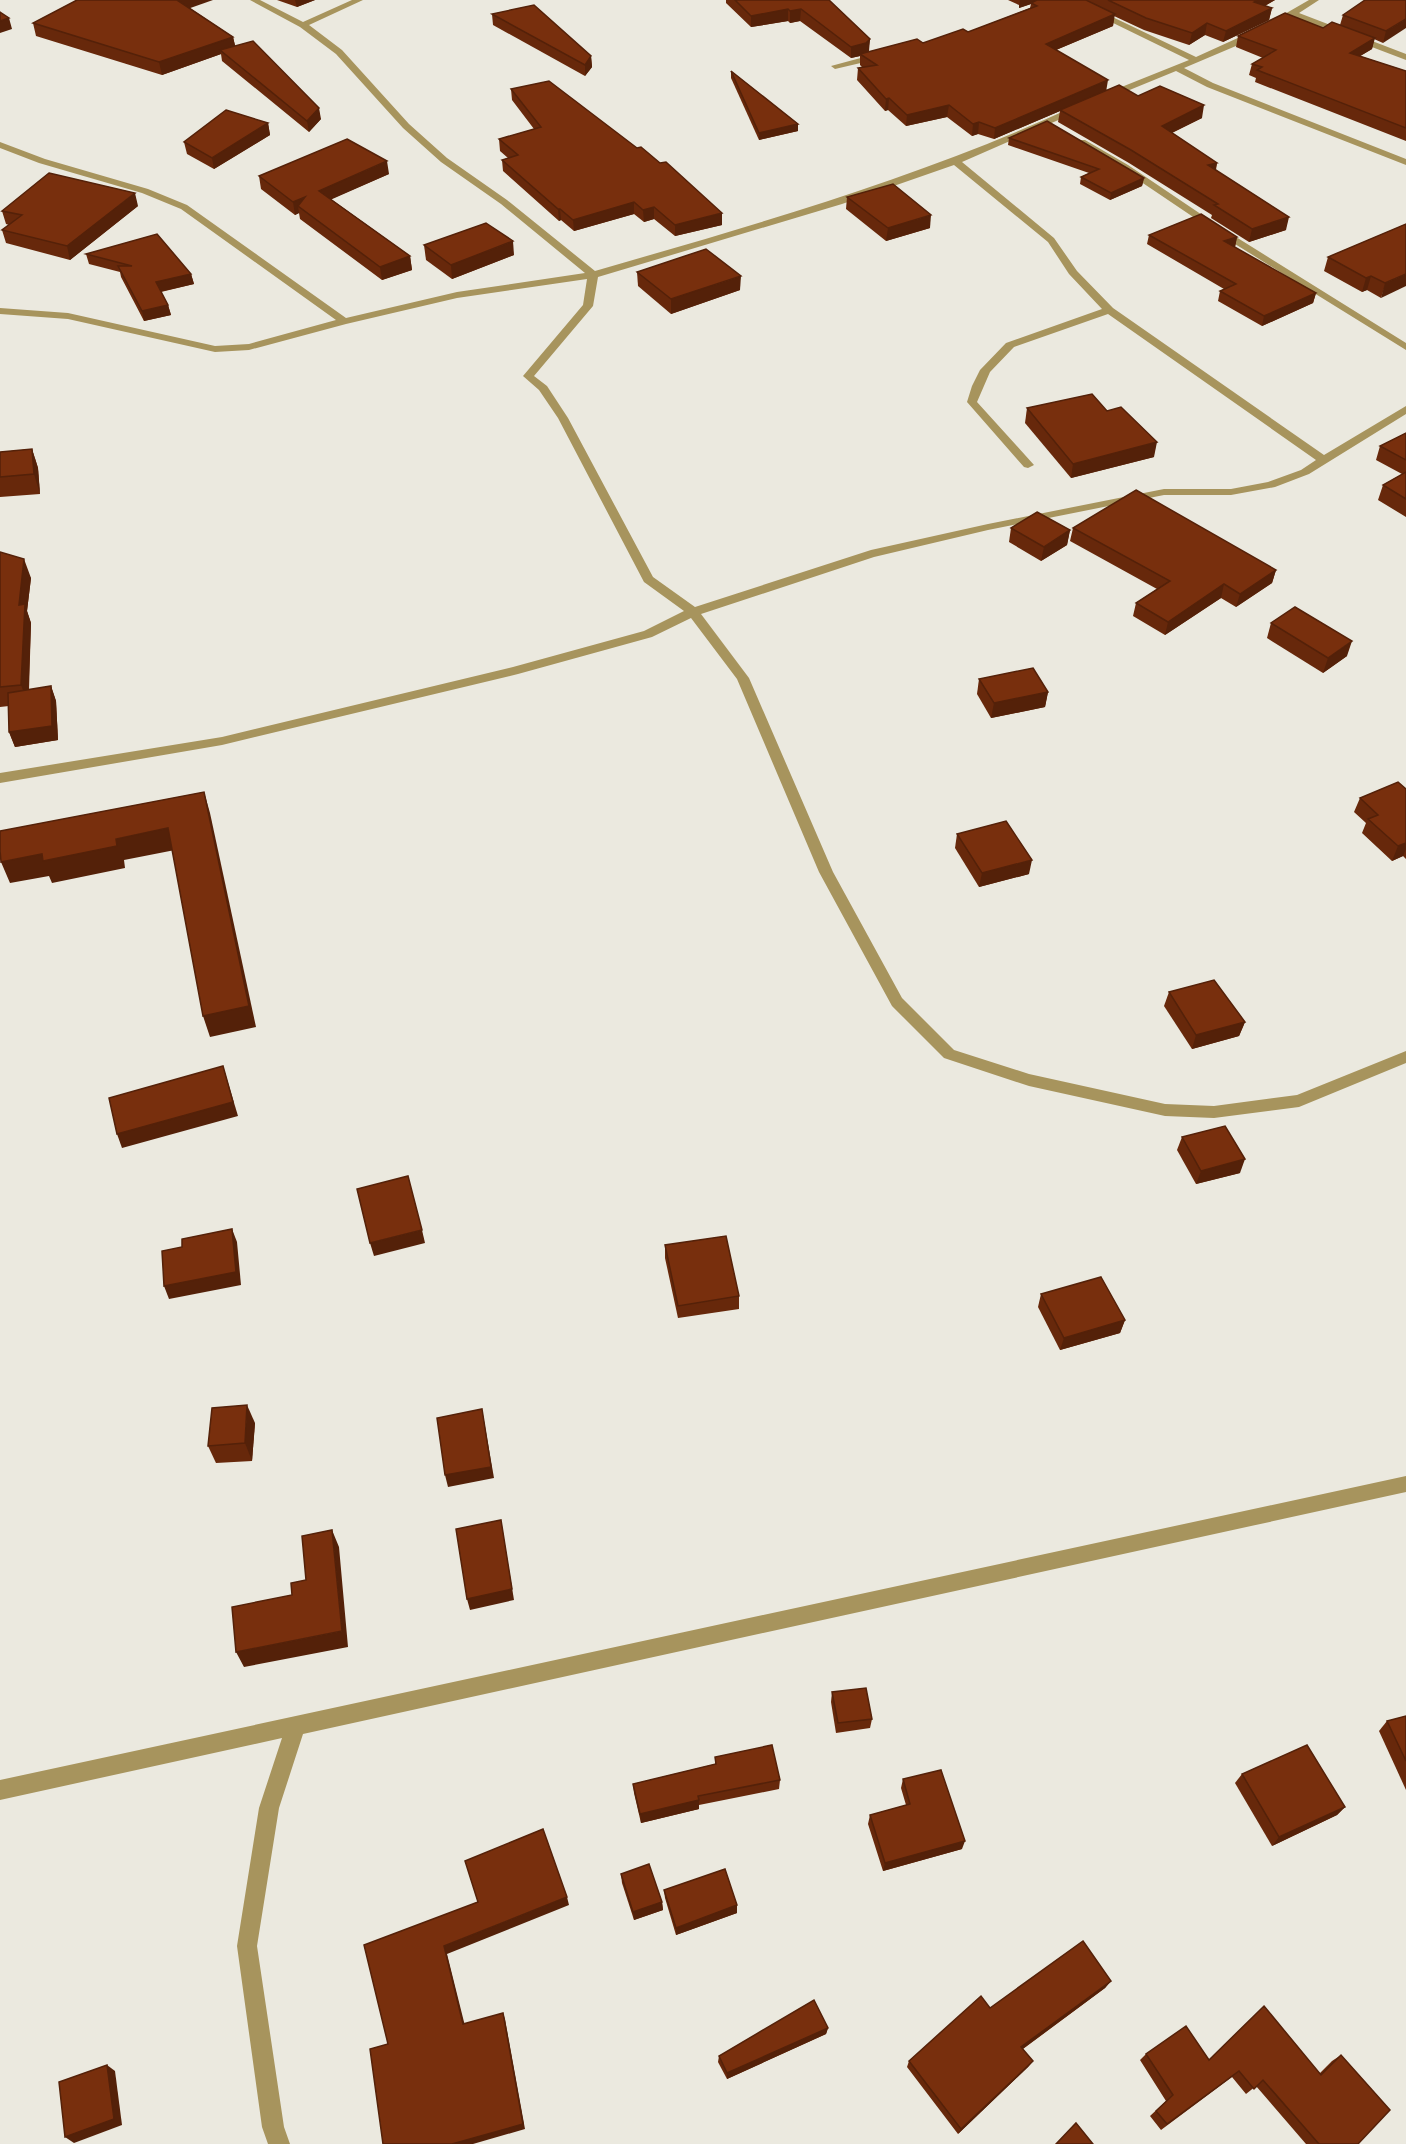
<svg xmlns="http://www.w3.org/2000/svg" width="1406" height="2144" font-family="'Golos Text',sans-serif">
  <rect width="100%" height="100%" fill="#ebe9df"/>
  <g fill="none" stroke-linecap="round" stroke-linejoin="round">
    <!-- minor -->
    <g fill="#a7945d" fill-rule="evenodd">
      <path d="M250,0H260L303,22L352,0H363L309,25L342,50L409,124L447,158L507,200L595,271C757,224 919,178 1073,107H1079V111L962,162L1054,238L1077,271L1113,308L1324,455L1406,406V414L1309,474L1275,487L1231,495H1164L988,530L874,557L701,614L749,678L833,872L902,998L954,1050L1029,1074L1165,1104L1214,1106L1297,1095L1406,1051V1063L1299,1107L1214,1118L1165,1116L1029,1086L944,1058L892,1006L819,872L737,679L691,618L652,637L518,674L222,745L0,783V773L222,737L513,667L644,631L684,611L644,582L558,418L539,390L523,376L583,305L587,279L457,298L346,324L249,350L215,352L68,319L0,314V308L68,313L215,346L249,344L336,320L181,209L142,193L39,163L0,148V142L45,159L148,189L187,205L346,318L457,292L585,273L501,204L441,162L403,128L336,54L300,27ZM954,165L1048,242L1069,274L1102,309L1006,343L980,370L972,386L967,402L1024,467L1028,468L1034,465L977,402L990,372L1014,347L1108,314L1316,460L1301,470L1268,482L1231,489H1164L988,524L871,550L695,607L653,577L568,418L547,386L534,376L593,306L598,277L842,204Z"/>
      <path d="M1066,0H1077L1196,57L1262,27L1309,0H1319L1299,13L1406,54V60L1293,17L1243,43L1184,68L1213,83L1406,159V165L1207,87L1176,71L1110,98H1104V94L1189,60Z"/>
      <path d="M879,53L883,56L882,58L835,69L831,66Z"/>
      <path d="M1079,140H1085L1128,165L1220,227L1406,343V350L1214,231L1122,169L1079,144Z"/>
      <path d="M1406,1476V1492L303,1734L279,1808L257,1946L284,2127L290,2144H268L262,2127L237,1946L259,1808L282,1738L0,1800V1780Z"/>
    </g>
  </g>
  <!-- wall -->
  <g fill="#67280b">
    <path d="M277,0H315L297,7Z"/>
    <path d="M726,0H829L870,39L868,52L923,43L968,32L1030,8L1031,4L1019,8V5L1008,0H1275L1265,6L1272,8L1269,20L1223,42L1205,35L1189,45L1144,30L1114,16L1113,26L1056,50L1107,90L1138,96L1202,118L1172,133L1217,163L1216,170L1286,230L1249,242L1211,218L1212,215L1129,163L1058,122L1060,111L994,139L978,134L972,136L947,117L906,126L888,110L885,111L857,80L858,68H863L860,65V56L851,58L800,21L790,23L788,21L751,27L726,3Z"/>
    <path d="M1406,0L1383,43L1374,39L1372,49L1360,56L1406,71V141L1255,82L1256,78L1249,75L1252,64L1263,58L1236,47L1238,36L1323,28L1340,25L1343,15Z"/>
    <path d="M190,8L233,37L235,46L321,119L309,132L222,61L221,54L162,75L36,36L33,23Z"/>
    <path d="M492,14L591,56L592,67L585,76L493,25Z"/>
    <path d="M731,71L798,124V131L759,140L731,78Z"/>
    <path d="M511,89L722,225L675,236L654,219L644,222L634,214L574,231L561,220L559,221L503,171L502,160L508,158L500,151L499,139L534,129L512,100Z"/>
    <path d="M268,123L270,135L214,169L187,154L184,142Z"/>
    <path d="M1009,138L1144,178L1142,186L1110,200L1080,184L1081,177L1089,173L1008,145Z"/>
    <path d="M389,174L331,199L410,256L412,270L382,280L300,219L299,213L295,215L261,189L259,176Z"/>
    <path d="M847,197L930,228L886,241L846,209Z"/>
    <path d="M138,206L70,260L6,243L2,230L9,225L6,224L2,211Z"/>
    <path d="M1406,224L1381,298L1367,290L1362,292L1324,271L1328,257Z"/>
    <path d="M1149,235L1237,237L1235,247H1234L1316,293L1313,303L1262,326L1218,301L1220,291L1224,289L1147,244Z"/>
    <path d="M424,245L514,255L452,279L426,260Z"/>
    <path d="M86,254L191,274L194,284L161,292L168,305L171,315L144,321L121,277L120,272L89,264Z"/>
    <path d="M637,272L740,290L671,314L638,286Z"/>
    <path d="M1027,408L1107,411L1154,457L1071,478L1025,423Z"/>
    <path d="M1406,433V517L1378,500L1383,485L1402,474L1376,460L1380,446Z"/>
    <path d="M32,449L38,468L40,494L0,497V452Z"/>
    <path d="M1011,528L1070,530L1067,545L1041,561L1009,542Z"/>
    <path d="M1073,528L1276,570L1272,583L1236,607L1221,598L1165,635L1133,616L1136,603L1157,589L1070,541Z"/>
    <path d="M0,552L31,578L27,611L31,623L29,690L51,686L56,701L58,740L15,747L9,732V706L0,707Z"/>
    <path d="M1271,623L1347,656L1323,673L1267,638Z"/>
    <path d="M979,679L1048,692L1045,707L991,718L977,694Z"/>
    <path d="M1406,789V859L1403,856L1392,861L1362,833L1366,823L1354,812L1360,798Z"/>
    <path d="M957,834L1029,874L979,887L955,848Z"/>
    <path d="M1169,992L1245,1022L1239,1036L1192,1049L1164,1006Z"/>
    <path d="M1182,1137L1240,1173L1196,1184L1177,1150Z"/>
    <path d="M665,1245L739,1296V1309L678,1318L665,1258Z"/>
    <path d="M1041,1294L1125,1320L1120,1333L1060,1350L1038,1307Z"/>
    <path d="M255,1423L252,1461L216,1463L208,1446Z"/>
    <path d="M832,1692L872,1719L870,1728L836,1733L831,1702Z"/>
    <path d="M1406,1716V1790L1379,1731L1387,1721Z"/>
    <path d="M715,1757L780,1780L779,1789L699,1805V1809L641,1823L634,1793L633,1784L715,1764Z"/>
    <path d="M1242,1774L1345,1807L1337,1815L1272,1846L1235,1783Z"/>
    <path d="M903,1779L962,1849L883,1871L868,1824L870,1815L906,1805L901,1788Z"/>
    <path d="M621,1874L662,1902L663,1910L634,1920L622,1883Z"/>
    <path d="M664,1890L737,1905V1913L676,1935L665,1898Z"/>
    <path d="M1111,1981L1105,1988L1023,2049L1033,2061L1028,2067L958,2134L907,2067L909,2061L990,2008Z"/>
    <path d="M828,2028L826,2034L727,2079L718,2062L719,2056Z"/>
    <path d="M1146,2054L1209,2059L1320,2073L1332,2061L1341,2055L1358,2144H1306L1256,2086L1246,2094L1232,2077L1161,2130L1150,2116L1166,2101L1140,2060Z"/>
  </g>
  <!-- shaded-wall -->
  <g fill="#542109">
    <path d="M177,0H213L179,12Z"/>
    <path d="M295,0H315L297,7Z"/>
    <path d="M1020,0H1042L1031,3V4L1019,8Z"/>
    <path d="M1257,0H1275L1251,13L1254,2Z"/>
    <path d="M1272,8L1269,20L1223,42L1226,31Z"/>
    <path d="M788,9V21L751,27V16Z"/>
    <path d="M801,9L800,21L790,23V11Z"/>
    <path d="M1115,14L1113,26L1044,55L1046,44Z"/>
    <path d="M9,18L12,29L0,33V21Z"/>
    <path d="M1406,19V28L1383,43L1386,31Z"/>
    <path d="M1207,23L1205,35L1189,45L1192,33Z"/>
    <path d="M233,37L236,49L220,50L221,54L162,75L159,62Z"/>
    <path d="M1375,38L1372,49L1347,64L1350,53Z"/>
    <path d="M870,39L869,51L865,55L860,54V56L851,58V47Z"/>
    <path d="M591,56L592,67L585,76V65Z"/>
    <path d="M1108,80L1106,92L1060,110V111L994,139L995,128Z"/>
    <path d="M889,98L888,110L885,111L886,99Z"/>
    <path d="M949,105L947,117L906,126L907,115Z"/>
    <path d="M1204,105L1202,118L1159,139L1162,126Z"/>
    <path d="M319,108L321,119L309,132L307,121Z"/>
    <path d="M979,122L978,134L972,136L973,124Z"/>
    <path d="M268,123L270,135L214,169L212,158Z"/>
    <path d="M798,124V131L759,140V133Z"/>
    <path d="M387,161L389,174L321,204L319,191Z"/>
    <path d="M1217,163L1214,176L1208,165Z"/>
    <path d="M1144,178L1142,186L1110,200L1111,193Z"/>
    <path d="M135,193L138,206L70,260L67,246Z"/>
    <path d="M305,197L298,206L299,213L295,215L293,202Z"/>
    <path d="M634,202V214L574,231L573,220Z"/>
    <path d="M654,207V219L644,222L643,210Z"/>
    <path d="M558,209H560L561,220L559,221Z"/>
    <path d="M722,213V225L675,236V225Z"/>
    <path d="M931,215L930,228L886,241L888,228Z"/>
    <path d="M1289,217L1286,230L1249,242L1252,229Z"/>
    <path d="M1237,237L1235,247L1222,251L1224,241Z"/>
    <path d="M513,241L514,255L452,279L451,265Z"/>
    <path d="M410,256L412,270L382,280L380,267Z"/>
    <path d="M191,274L194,284L159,292L156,282Z"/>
    <path d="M1406,274V286L1381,298L1385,283Z"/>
    <path d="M741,276L740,290L671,314V299Z"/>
    <path d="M1371,276L1367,290L1362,292L1366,278Z"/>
    <path d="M1316,293L1313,303L1262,326L1264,316Z"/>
    <path d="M168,305L171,315L144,321L142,311Z"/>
    <path d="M1157,442L1154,457L1071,478L1073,464Z"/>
    <path d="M32,449L38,468L40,494L34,474Z"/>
    <path d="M1070,530L1067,545L1041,561L1044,547Z"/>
    <path d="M24,559L31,578L27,611L31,623L28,703L21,685L19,605Z"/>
    <path d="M1276,570L1272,583L1236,607L1240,594Z"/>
    <path d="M1224,584L1221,598L1165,635L1168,622Z"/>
    <path d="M1352,641L1347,656L1323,673L1328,658Z"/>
    <path d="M51,686L56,701L58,740L15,747L9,732Z"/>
    <path d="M1048,692L1045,707L991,718L994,703Z"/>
    <path d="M204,792L210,813L256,1027L210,1037L203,1016Z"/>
    <path d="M168,828L175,850L124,860L125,868L52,883L49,876L10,883L1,862Z"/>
    <path d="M1406,843V849L1403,856L1392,861L1398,846Z"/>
    <path d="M1032,860L1029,874L979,887L982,873Z"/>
    <path d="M1245,1022L1239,1036L1192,1049L1196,1035Z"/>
    <path d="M223,1066L238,1116L122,1148L117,1134Z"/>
    <path d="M1245,1159L1240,1173L1196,1184L1201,1171Z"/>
    <path d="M232,1229L237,1242L241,1285L169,1299L164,1286Z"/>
    <path d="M422,1230L425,1243L374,1256L370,1243Z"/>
    <path d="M1125,1320L1120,1333L1060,1350L1064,1338Z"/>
    <path d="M247,1405L255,1423L252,1461L245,1443Z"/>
    <path d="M482,1409L494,1478L448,1487L445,1475Z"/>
    <path d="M501,1520L514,1600L470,1610L467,1599Z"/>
    <path d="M332,1530L339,1547L348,1647L244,1667L236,1652L342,1631Z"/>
    <path d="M699,1800V1809L641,1823L640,1814Z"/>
    <path d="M1345,1807L1337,1815L1272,1846L1279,1837Z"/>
    <path d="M965,1841L962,1849L883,1871L885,1863Z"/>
    <path d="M567,1897L569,1905L447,1954L466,2030L463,2024L444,1946Z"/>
    <path d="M662,1902L663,1910L634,1920L633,1912Z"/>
    <path d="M737,1905V1913L676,1935V1928Z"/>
    <path d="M1111,1981L1105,1988L1017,2053L1021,2047Z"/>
    <path d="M503,2013L505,2019L525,2129L473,2144H452Z"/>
    <path d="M828,2028L826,2034L727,2079V2073Z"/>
    <path d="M1033,2061L1028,2067L958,2134L961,2129Z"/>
    <path d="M107,2065L115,2071L122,2125L74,2143L65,2137Z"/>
  </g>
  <!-- building -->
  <g fill="#782f0d" stroke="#542109" stroke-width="1.5">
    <path d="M77,0H177L233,37L159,62L33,23Z"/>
    <path d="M735,0H829L870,39L866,43L851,47L801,9L790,11L788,9L751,16Z"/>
    <path d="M1037,0H1086L1115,14L1046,44L1108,80L995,128L979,122L973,124L949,105L907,115L889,98L886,99L858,68L877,65L860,54L917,39L923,43L963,29L968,32L1037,6L1031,3Z"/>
    <path d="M1108,0H1257L1254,2L1272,8L1226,31L1207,23L1192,33L1146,18Z"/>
    <path d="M1365,0H1406V19L1386,31L1343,15Z"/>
    <path d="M534,5L591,56L585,65L492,14Z"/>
    <path d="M0,12L9,18L0,21Z"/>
    <path d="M1285,13L1323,28L1332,22L1375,38L1350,53L1406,71V128L1257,70L1262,67L1252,64L1276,50L1238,36Z"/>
    <path d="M253,41L319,108L307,121L220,50Z"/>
    <path d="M731,71L798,124L759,133Z"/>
    <path d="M549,81L637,148L641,147L660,163L666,162L722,213L675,225L654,207L643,210L634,202L573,220L560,209H558L502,160L518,155L499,139L541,127L511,89Z"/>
    <path d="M1119,85L1138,96L1160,86L1204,105L1162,126L1217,163L1208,165L1289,217L1252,229L1214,205L1218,204L1131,150L1060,110Z"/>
    <path d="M226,110L268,123L212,158L184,142Z"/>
    <path d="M1047,121L1144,178L1111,193L1081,177L1099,169L1009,138Z"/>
    <path d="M347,139L387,161L319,191L410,256L380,267L298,206L305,197L293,202L259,176Z"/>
    <path d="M49,173L135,193L67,246L2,230L22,215L2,211Z"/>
    <path d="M893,184L931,215L888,228L847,197Z"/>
    <path d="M1201,214L1237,237L1224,241L1316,293L1264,316L1220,291L1236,284L1149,235Z"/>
    <path d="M486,223L513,241L451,265L424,245Z"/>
    <path d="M1406,224V274L1385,283L1371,276L1366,278L1328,257Z"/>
    <path d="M157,234L191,274L156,282L168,305L142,311L118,266H132L86,254Z"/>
    <path d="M706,249L741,276L671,299L637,272Z"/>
    <path d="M1092,394L1107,411L1121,407L1157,442L1073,464L1027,408Z"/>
    <path d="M1406,433V460L1380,446Z"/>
    <path d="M32,449L34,474L0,477V452Z"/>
    <path d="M1406,472V499L1383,485Z"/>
    <path d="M1136,490L1276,570L1240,594L1224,584L1168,622L1136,603L1170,581L1073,528Z"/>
    <path d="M1037,512L1070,530L1044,547L1011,528Z"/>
    <path d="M0,552L24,559L19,605L25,604L21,685L0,687Z"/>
    <path d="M1295,607L1352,641L1328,658L1271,623Z"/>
    <path d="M1033,668L1048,692L994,703L979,679Z"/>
    <path d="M51,686L52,726L9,732L8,693Z"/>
    <path d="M1398,782L1406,789V843L1398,846L1368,819L1378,815L1360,798Z"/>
    <path d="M204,792L249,1006L203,1016L168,828L116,839L117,846L43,861L42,854L1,862L0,850V831Z"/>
    <path d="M1006,821L1032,860L982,873L957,834Z"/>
    <path d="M1214,980L1245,1022L1196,1035L1169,992Z"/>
    <path d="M223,1066L233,1102L117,1134L109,1098Z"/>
    <path d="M1225,1126L1245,1159L1201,1171L1182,1137Z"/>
    <path d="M408,1176L422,1230L370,1243L357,1189Z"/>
    <path d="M232,1229L236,1272L164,1286L162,1251L182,1247V1239Z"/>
    <path d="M726,1236L739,1296L678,1306L665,1245Z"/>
    <path d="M1101,1277L1125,1320L1064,1338L1041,1294Z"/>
    <path d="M247,1405L245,1443L208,1446L212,1408Z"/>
    <path d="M482,1409L491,1467L445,1475L437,1418Z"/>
    <path d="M501,1520L512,1589L467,1599L456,1529Z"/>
    <path d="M332,1530L342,1631L236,1652L232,1607L292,1595L291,1583L306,1580L302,1536Z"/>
    <path d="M866,1688L872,1719L838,1723L832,1692Z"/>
    <path d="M1406,1716V1761L1387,1721Z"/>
    <path d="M772,1745L780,1780L698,1796L699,1800L640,1814L633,1784L716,1764L715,1757Z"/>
    <path d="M1307,1745L1345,1807L1279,1837L1242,1774Z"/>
    <path d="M941,1770L965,1841L885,1863L870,1815L910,1804L903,1779Z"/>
    <path d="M543,1829L567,1897L444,1946L463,2024L503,2013L523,2124L452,2144H383L370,2049L388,2044L364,1945L478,1902L465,1861Z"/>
    <path d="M649,1864L662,1902L633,1912L621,1874Z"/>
    <path d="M725,1869L737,1905L676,1928L664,1890Z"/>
    <path d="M1083,1941L1111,1981L1021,2047L1033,2061L961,2129L909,2061L981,1996L990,2008Z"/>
    <path d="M814,2000L828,2028L727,2073L719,2056Z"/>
    <path d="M1264,2006L1321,2075L1341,2055L1390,2110L1358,2144H1319L1263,2080L1254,2089L1239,2071L1167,2124L1156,2111L1173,2095L1146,2054L1186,2026L1209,2060Z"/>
    <path d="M107,2065L114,2119L65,2137L59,2082Z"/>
    <path d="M1076,2123L1093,2144H1056Z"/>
  </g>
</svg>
